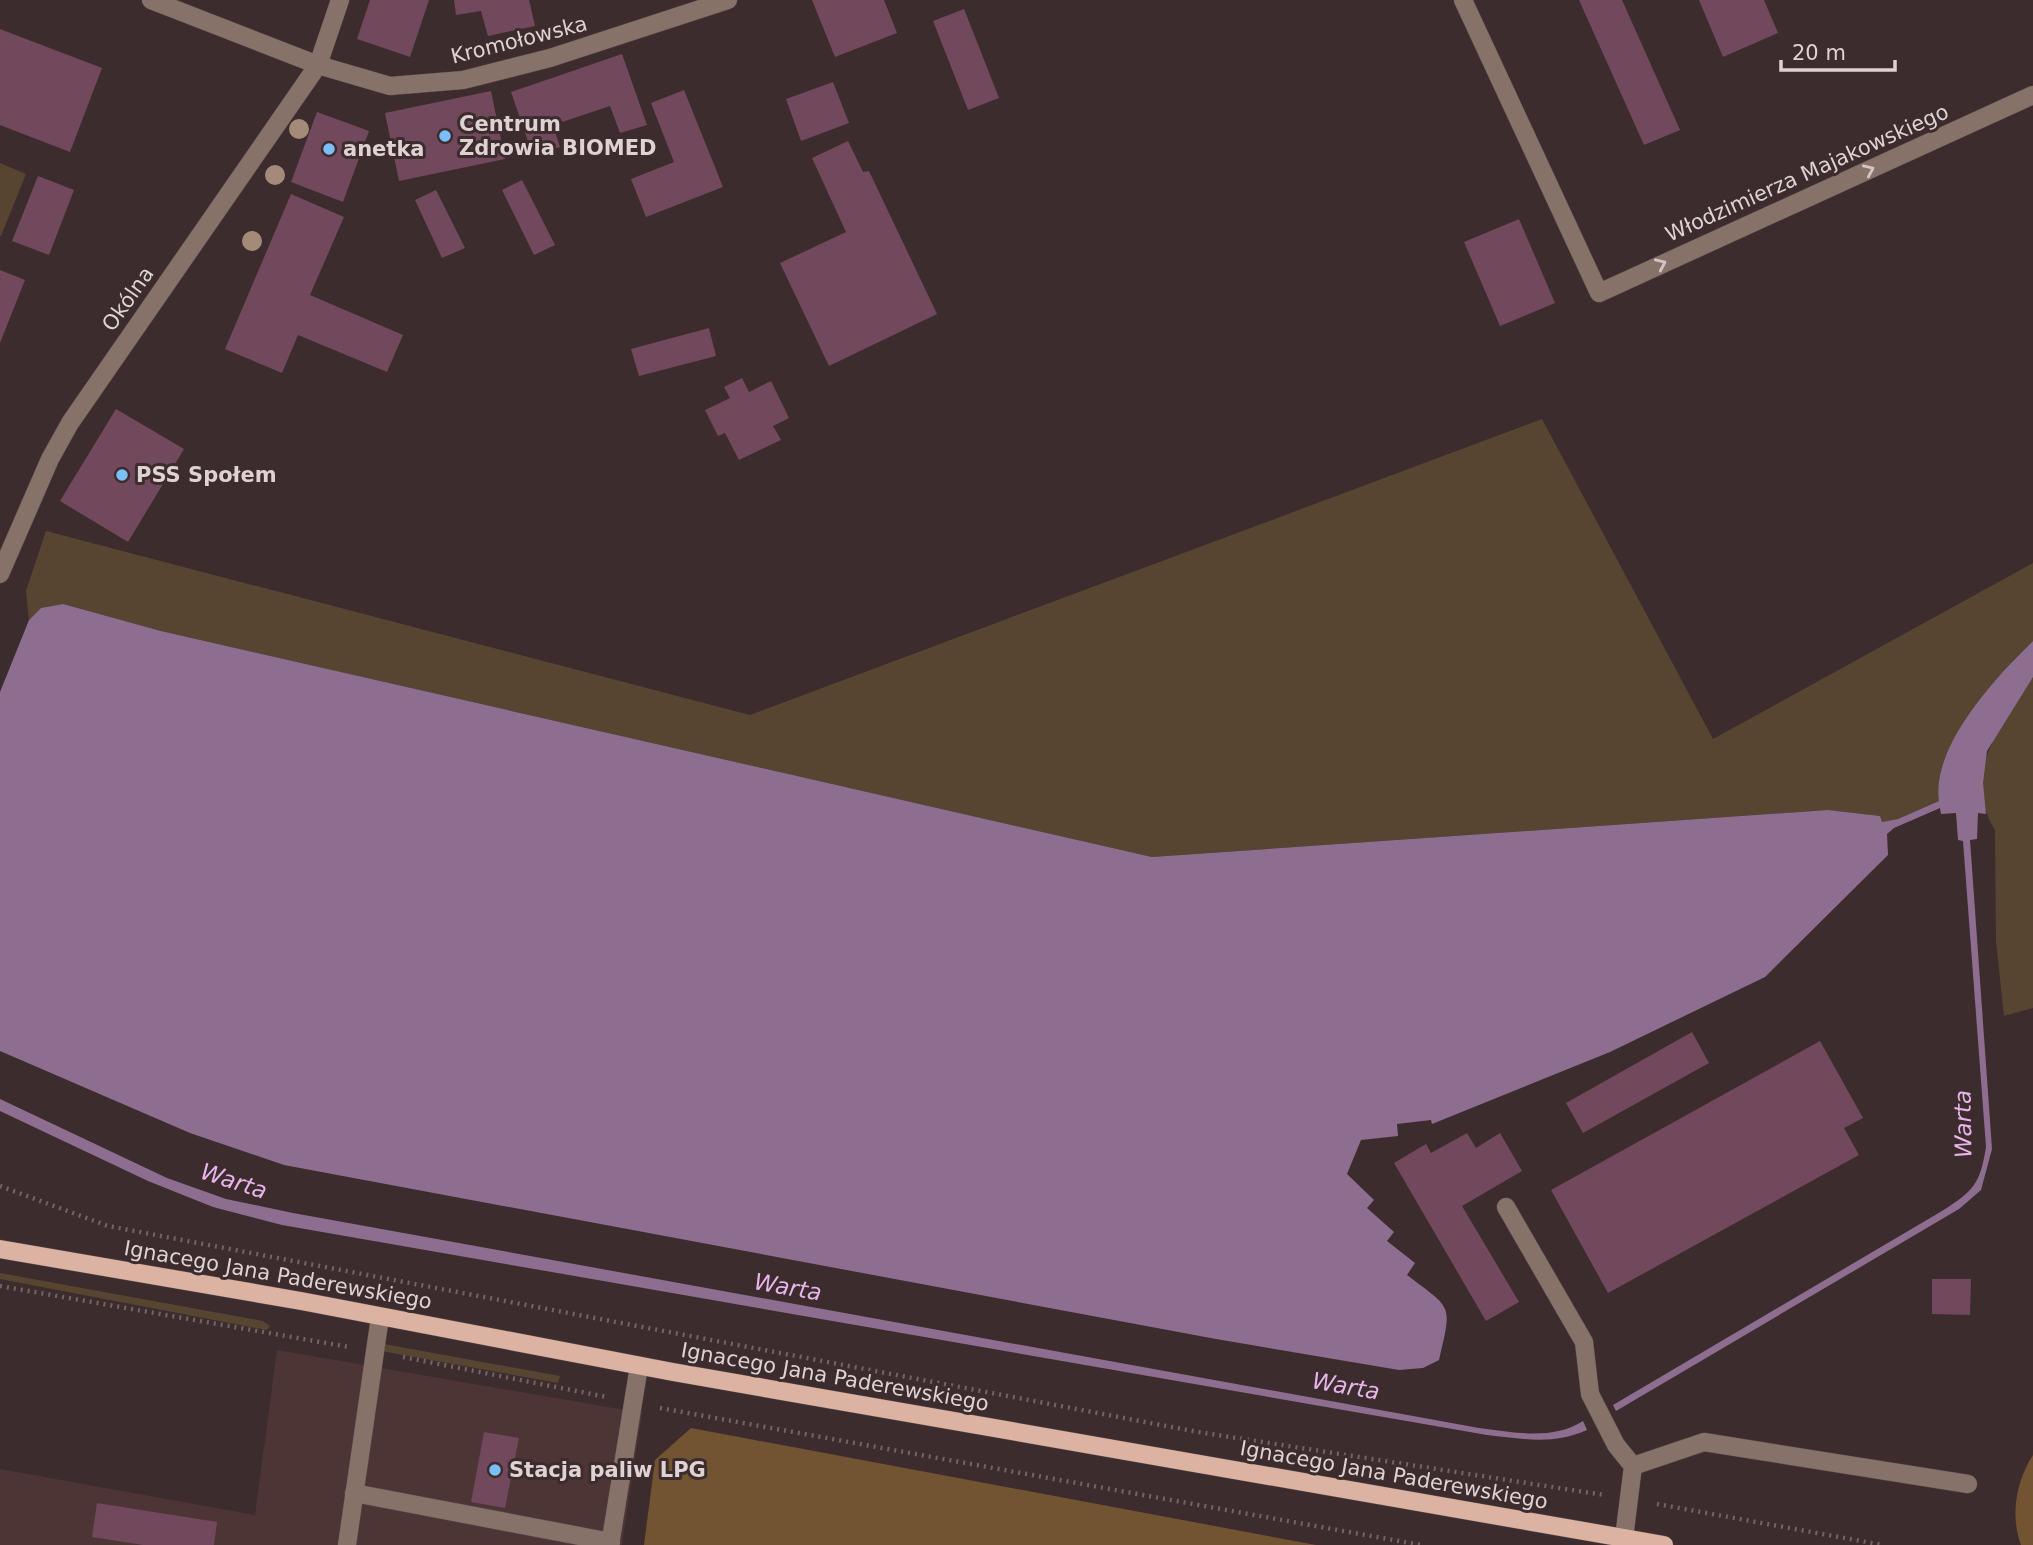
<svg xmlns="http://www.w3.org/2000/svg" width="2033" height="1545" font-family="'DejaVu Sans',sans-serif">
  <rect width="100%" height="100%" fill="#3d2c2d"/>
  <!-- built -->
  <path fill="#4d3536" d="M277,1350L642,1413L622,1545H0V1469L255,1515Z"/>
  <!-- green -->
  <g fill="#574531">
    <path d="M0,163L26,174L1,236H0Z"/>
    <path d="M1542,419L1713,739L2033,563V641L2014,659L1939,801L1898,819L1882,822L1879,816L1828,810L1152,857L161,631L63,604L41,608L29,620L26,591L46,531L750,715Z"/>
    <path d="M2033,677V1008L2004,1016L1996,941L1995,830C1961,774 2001,723 2033,677Z"/>
    <path d="M0,1273L263,1321L270,1326L267,1330L0,1279Z"/>
    <path d="M384,1344L560,1376L558,1383L381,1351Z"/>
  </g>
  <!-- forest -->
  <g fill="#725432">
    <path d="M691,1428L1316,1545H1318H644L655,1460Z"/>
    <path d="M2033,1455V1545H2021C2010,1516 2016,1481 2033,1455Z"/>
  </g>
  <!-- water -->
  <g fill="#8e6e90">
    <path d="M63,604L161,631L1152,857L1828,810L1880,816L1882,822L1898,819L1939,801C1931,746 1997,676 2033,641V677L1987,751L1983,783L1986,814L1978,813L1977,839L1970,840L1992,1149L1981,1190L1959,1209L1616,1411L1613,1405L1942,1211C1973,1191 1980,1185 1986,1147L1963,841L1958,840L1956,813L1941,814L1940,808L1894,828L1887,834L1888,855L1765,977L1610,1052L1432,1124L1431,1120L1397,1124L1398,1136L1361,1140L1347,1174L1374,1200L1367,1208L1394,1232L1387,1241L1415,1263L1407,1275C1453,1310 1452,1303 1439,1360L1423,1368L1399,1370L1216,1339L284,1165L190,1133L0,1051V692L29,620L41,608Z"/>
    <path d="M0,1099L167,1178L226,1199L293,1213L1479,1428C1513,1432 1552,1441 1583,1421L1587,1430C1554,1445 1523,1439 1487,1435L282,1225L213,1207L148,1181L0,1111Z"/>
  </g>
  <!-- building -->
  <g fill="#71485c">
    <path d="M370,0H429L410,57L357,39Z"/>
    <path d="M454,0H529L535,26L488,36L481,11L456,15Z"/>
    <path d="M812,0H884L897,33L835,57Z"/>
    <path d="M1579,0H1622L1680,130L1644,145Z"/>
    <path d="M1699,0H1764L1778,33L1723,57Z"/>
    <path d="M964,9L999,98L968,110L933,21Z"/>
    <path d="M0,29L102,68L70,152L0,125Z"/>
    <path d="M622,54L647,125L620,133L610,106L553,125L560,147L533,156L511,92Z"/>
    <path d="M833,82L849,123L801,141L786,99Z"/>
    <path d="M684,90L723,187L646,217L631,179L674,162L651,103Z"/>
    <path d="M491,91L505,159L399,181L385,113Z"/>
    <path d="M317,112L369,131L343,202L291,182Z"/>
    <path d="M848,141L863,172L869,171L937,314L829,366L780,263L846,232L812,158Z"/>
    <path d="M38,176L74,190L49,255L12,241Z"/>
    <path d="M522,180L555,245L534,255L502,190Z"/>
    <path d="M436,190L465,248L442,258L415,200Z"/>
    <path d="M291,194L344,217L310,295L403,335L387,372L298,335L282,373L225,349Z"/>
    <path d="M1519,219L1555,303L1500,326L1464,242Z"/>
    <path d="M0,270L25,280L0,343Z"/>
    <path d="M709,328L716,356L639,376L631,349Z"/>
    <path d="M742,378L749,392L771,381L789,418L773,426L781,440L739,460L725,433L718,436L705,410L730,398L724,387Z"/>
    <path d="M116,409L184,449L128,542L60,501Z"/>
    <path d="M1692,1032L1709,1063L1583,1133L1566,1103Z"/>
    <path d="M1820,1041L1863,1118L1844,1128L1859,1155L1608,1293L1551,1190Z"/>
    <path d="M1467,1133L1476,1148L1500,1133L1522,1171L1462,1206L1519,1302L1486,1321L1394,1163L1426,1144L1431,1153Z"/>
    <path d="M1932,1279H1971L1970,1315L1932,1314Z"/>
    <path d="M484,1432L519,1438L505,1508L471,1502Z"/>
    <path d="M97,1503L217,1522L214,1545H143L92,1537Z"/>
  </g>
  <g fill="none" stroke-linecap="round" stroke-linejoin="round">
    <defs>
      <g id="minor">
        <path d="M151,0L318,65L390,86L463,80L550,58L728,0"/>
        <path d="M1463,0L1599,293L2033,95"/>
        <path d="M0,574L50,459L70,423L318,65L340,0"/>
        <path d="M1506,1207L1584,1342L1590,1394L1616,1445L1633,1466L1624,1538"/>
        <path d="M1633,1466L1704,1442L1968,1484"/>
        <path d="M354,1493L611,1542"/>
        <path d="M347,1545L380,1317"/>
        <path d="M610,1545L639,1366"/>
      </g>
      <path id="major" d="M0,1249L301,1301L673,1372L1664,1545"/>
    </defs>
    <!-- minor casing -->
    <use href="#minor" stroke="#5a4a4b" stroke-width="19"/>
    <!-- major casing -->
    <use href="#major" stroke="#5a4a4b" stroke-width="19"/>
    <!-- path -->
    <g stroke="#736465" stroke-width="4.5" stroke-dasharray="2 5" stroke-linecap="butt">
      <path d="M0,1186L108,1226L1198,1432L1604,1495"/>
      <path d="M0,1286L349,1347"/>
      <path d="M403,1357L607,1397"/>
      <path d="M660,1408L1421,1545"/>
      <path d="M1657,1504L1883,1545"/>
    </g>
    <!-- minor -->
    <use href="#minor" stroke="#87726a" stroke-width="18"/>
    <!-- major -->
    <use href="#major" stroke="#dcb2a2" stroke-width="18"/>
  </g>
  <!-- trees -->
  <g fill="#a48b79">
    <circle cx="299" cy="129" r="10"/>
    <circle cx="275" cy="175" r="10"/>
    <circle cx="252" cy="241" r="10"/>
  </g>
  <!-- one-way arrows -->
  <defs><path id="oneway-chevron" d="M-2-3.5L2.5 0L-2 3.5" fill="none" stroke-width="1.6" stroke-linecap="round" stroke-linejoin="round" transform="scale(1.75)"/></defs>
  <g stroke="#d1c4c2">
    <use href="#oneway-chevron" transform="translate(1869 170) rotate(-24)"/>
    <use href="#oneway-chevron" transform="translate(1661 264) rotate(-24)"/>
  </g>
  <!-- markers -->
  <g fill="#7bbef8" stroke="#3d2c2d" stroke-width="2.5">
    <circle cx="445" cy="136" r="7"/>
    <circle cx="329" cy="149" r="7"/>
    <circle cx="122" cy="475" r="7"/>
    <circle cx="495" cy="1470" r="7"/>
  </g>
  <g text-anchor="middle" stroke-width="6" stroke-linejoin="round" paint-order="stroke">
    <!-- street labels -->
    <g font-size="21" fill="#ded2d2" stroke="#3d2c2d">
      <text transform="translate(519 40) rotate(-14)" y="7">Kromołowska</text>
      <text transform="translate(1807 173) rotate(-24)" y="7">Włodzimierza Majakowskiego</text>
      <text transform="translate(128 299) rotate(-55)" y="7">Okólna</text>
      <text transform="translate(278 1275) rotate(10)" y="7">Ignacego Jana Paderewskiego</text>
      <text transform="translate(835 1377) rotate(10)" y="7">Ignacego Jana Paderewskiego</text>
      <text transform="translate(1394 1475) rotate(10)" y="7">Ignacego Jana Paderewskiego</text>
    </g>
    <!-- poi labels -->
    <g font-size="21" font-weight="bold" fill="#ded2d2" stroke="#3d2c2d" text-anchor="start">
      <text x="459" y="131">Centrum<tspan x="459" dy="24">Zdrowia BIOMED</tspan></text>
      <text x="343" y="156">anetka</text>
      <text x="136" y="482">PSS Społem</text>
      <text x="509" y="1477">Stacja paliw LPG</text>
    </g>
    <!-- water labels -->
    <g font-size="23" font-style="italic" fill="#e7b5ec" stroke="#3d2c2d">
      <text transform="translate(1963 1124) rotate(-91)" y="8">Warta</text>
      <text transform="translate(234 1181) rotate(18)" y="8">Warta</text>
      <text transform="translate(788 1287) rotate(10)" y="8">Warta</text>
      <text transform="translate(1346 1386) rotate(10)" y="8">Warta</text>
    </g>
  </g>
  <!-- scale -->
  <path d="M1781 60v10h114v-10" fill="none" stroke="#ded2d2" stroke-width="3.5"/>
  <text x="1792" y="60" font-size="21" fill="#ded2d2" stroke="#3d2c2d" stroke-width="5" paint-order="stroke">20 m</text>
</svg>
